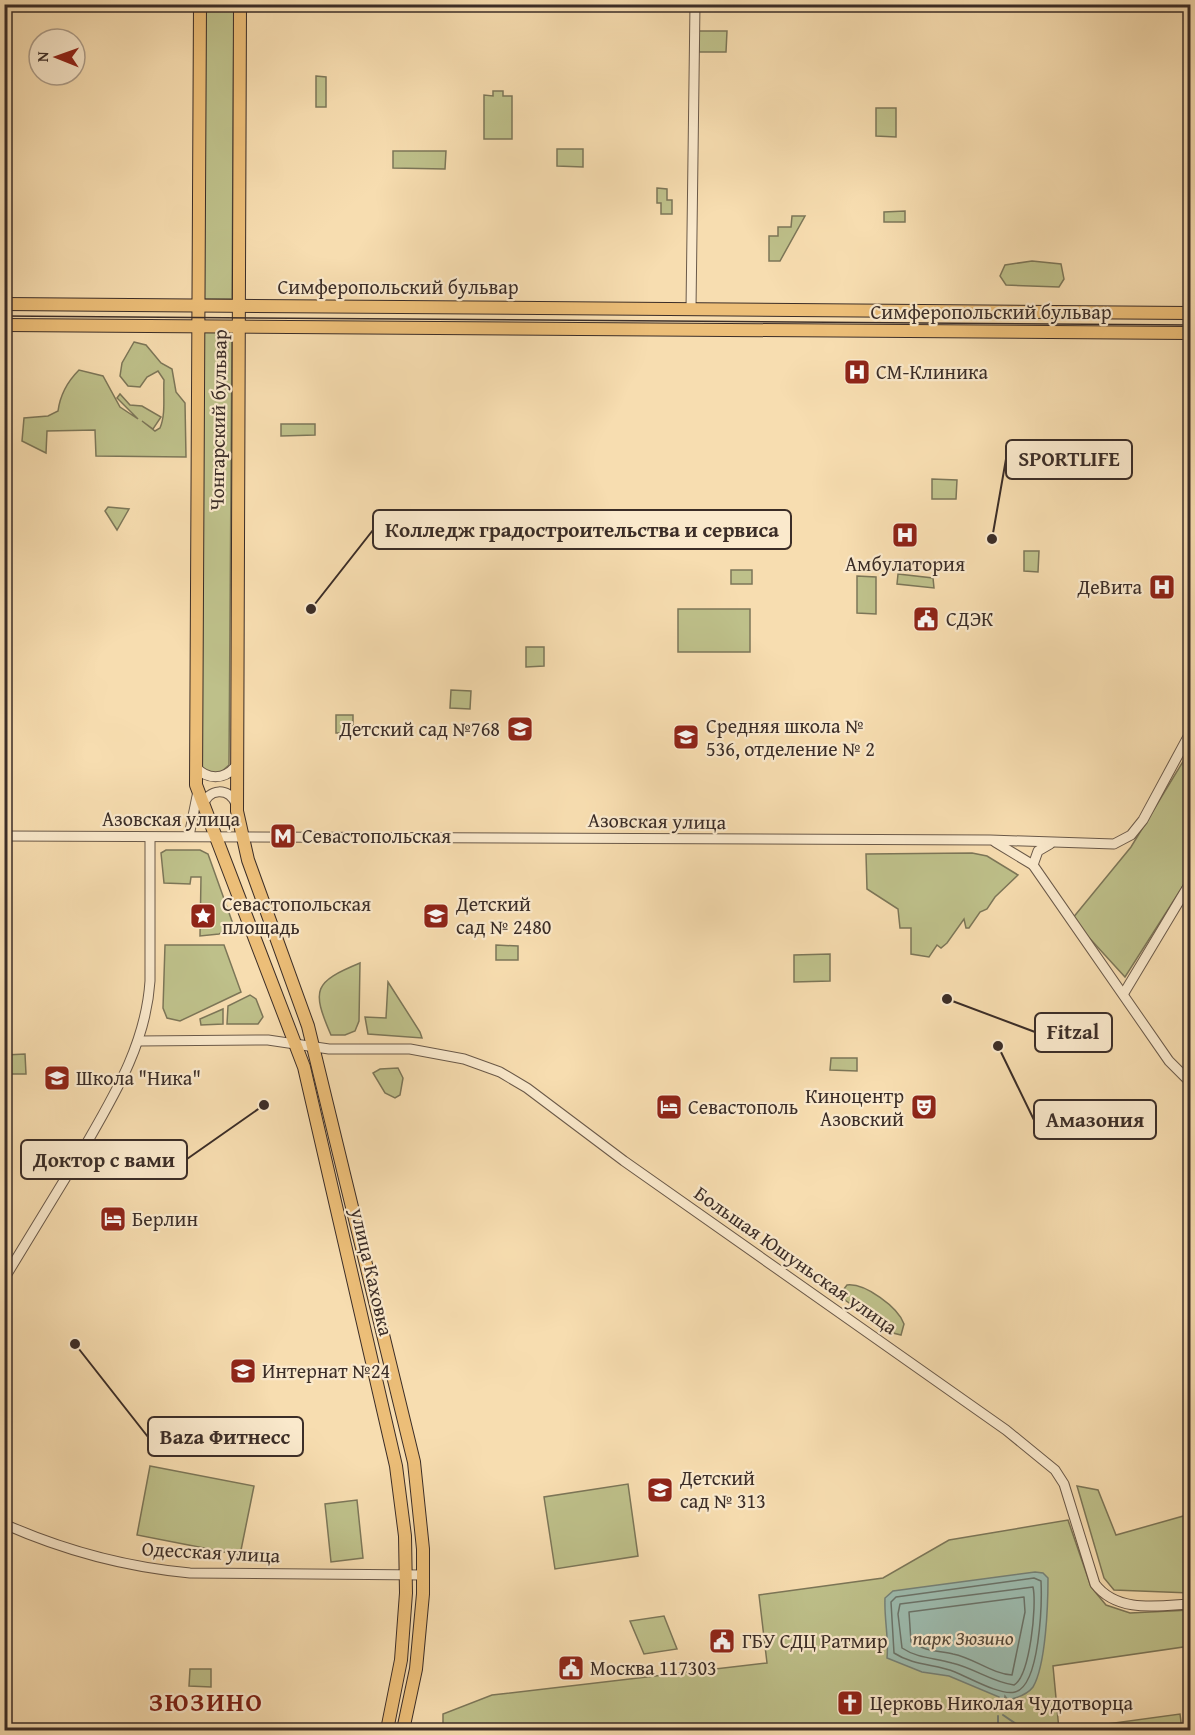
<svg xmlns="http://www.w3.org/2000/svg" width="1195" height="1735" font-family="'Gentium Book Plus',serif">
  <rect width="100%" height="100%" fill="#f7ddb0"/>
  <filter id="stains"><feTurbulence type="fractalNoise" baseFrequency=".00333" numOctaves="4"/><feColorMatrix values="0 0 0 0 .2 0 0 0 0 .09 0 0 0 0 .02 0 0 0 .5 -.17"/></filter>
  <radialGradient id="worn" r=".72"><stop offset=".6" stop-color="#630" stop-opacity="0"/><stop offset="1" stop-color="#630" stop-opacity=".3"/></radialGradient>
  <!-- green -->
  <g fill="#bec08a" stroke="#7c7658" stroke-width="1.5">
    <path d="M205,5H234L232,299H201Z"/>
    <path d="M699,31H727L726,52H699Z"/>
    <path d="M316,76L326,77V107H316Z"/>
    <path d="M493,91H503V96H512V139H484V95L493,96Z"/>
    <path d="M876,108H896V137L876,136Z"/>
    <path d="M557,149H583V167L557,166Z"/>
    <path d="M393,151H446L445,169L393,168Z"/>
    <path d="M657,188L667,189V200H672V214H661V203H657Z"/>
    <path d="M905,211V222H884V212Z"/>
    <path d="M792,216H805L780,261H769V236H778V227H791Z"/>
    <path d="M1032,261L1061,264L1064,279L1059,287L1006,285L1000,276L1005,265Z"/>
    <path d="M201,332H232L229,765L220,773H207L198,765Z"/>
    <path d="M134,342L146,345L161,363L172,369L176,392L185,403L186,457L96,456L95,430L47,431L46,453L22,441L24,418L48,416L58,411C60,396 68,381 79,370L103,376L120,407L138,419L117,398L120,394L130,405L142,406L161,417L153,429L142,421L155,431L160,428C166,414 163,396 164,380L158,371L147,377L140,387L128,386L120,376L122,363Z"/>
    <path d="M281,424H315V435L281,436Z"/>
    <path d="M932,479L957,480L956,499H932Z"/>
    <path d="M108,507L129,509L117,530L105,511Z"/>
    <path d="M1024,551H1039L1038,572L1024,571Z"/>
    <rect x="731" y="570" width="21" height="14"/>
    <path d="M898,574L933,578L934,588L897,584Z"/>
    <path d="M857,576L876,577V614L857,613Z"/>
    <rect x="678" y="609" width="72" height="43"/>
    <path d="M526,647H544V666L526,667Z"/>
    <path d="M451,690L471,691L470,709L450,708Z"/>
    <rect x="336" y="715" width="17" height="18"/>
    <path d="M1190,750V875L1125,977L1072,919L1131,847Z"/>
    <path d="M166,850H200L208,854L233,924L219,934L200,936L201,877H191L190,884L164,883L161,853Z"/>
    <path d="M972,853L987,856L1018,875L995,897L987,909L980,912L969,928H966L964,919L947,943L941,948L937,945L929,957L911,954V928H900L898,909L867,889L866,854Z"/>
    <path d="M165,945H224L241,992L180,1021L167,1018L163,1008Z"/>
    <path d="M496,945L518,946V960H496Z"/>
    <path d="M830,954V981L794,982V955Z"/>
    <path d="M360,963L359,1021L355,1031L345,1035H331C311,989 314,982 360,963Z"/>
    <path d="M388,982L420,1032L422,1038L368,1034L365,1017L386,1018Z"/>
    <path d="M250,995L256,999L263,1017L258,1024H227L228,1006Z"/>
    <path d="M223,1009V1024L201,1025L200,1019Z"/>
    <path d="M25,1054L26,1074H5V1055Z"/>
    <path d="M831,1058H857V1071L830,1070Z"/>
    <path d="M398,1068L403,1078L400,1095L395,1098L385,1093L373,1073L380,1069Z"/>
    <path d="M847,1285C865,1283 898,1307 904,1324L901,1335L893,1333L842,1298L840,1294Z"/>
    <path d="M150,1466L254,1486L240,1555L137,1535Z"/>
    <path d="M628,1484L638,1556L555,1569L544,1497Z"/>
    <path d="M1077,1486L1098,1490L1116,1535L1187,1515L1190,1523V1593L1114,1590L1104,1578Z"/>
    <path d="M357,1500L363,1558L331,1562L325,1504Z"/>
    <path d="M1068,1520L1091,1587L1106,1605L1130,1613L1190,1610V1646L1053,1666L1059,1730L443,1729V1714L492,1695L767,1663L759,1595L883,1578L949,1540Z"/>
    <path d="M664,1616L677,1649L644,1654L630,1621Z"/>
    <path d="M190,1669H211V1687L189,1686Z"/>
    <path d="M1180,1714L1182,1730H1063Z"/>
  </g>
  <!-- water -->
  <path fill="#9dbbae" stroke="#768278" stroke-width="1.5" d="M1035,1572L1043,1573L1048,1578C1048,1604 1046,1665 1033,1687C1027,1695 1017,1698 1008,1700L1005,1696L1004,1702H999V1697L949,1676L922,1672L887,1658C889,1638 884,1619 885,1598L893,1591Z"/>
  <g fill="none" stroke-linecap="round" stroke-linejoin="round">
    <!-- shore -->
    <g stroke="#6c746a" stroke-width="1.5">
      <path d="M1034,1578L1041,1581C1042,1603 1040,1686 1015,1692C1001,1696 970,1678 955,1672C935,1664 914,1666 894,1653L891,1602L896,1597Z"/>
      <path d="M1033,1587C1037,1605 1030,1676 1014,1685C992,1682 974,1668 952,1663C934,1658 917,1658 902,1648L898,1614L900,1604Z"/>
      <path d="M1024,1597L1025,1612L1012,1675C992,1674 974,1658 953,1654C939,1651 924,1651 911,1642L909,1612Z"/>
    </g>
    <!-- stream -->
    <g stroke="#768278" stroke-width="2">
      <path d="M1003,1715L1025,1730"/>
      <path d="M998,1716V1730"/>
    </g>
    <defs>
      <g id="minor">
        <path d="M691,309L695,4"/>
        <path d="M196,767C207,780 224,780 235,767"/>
        <path d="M203,806C208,788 229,787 236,804"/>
        <path d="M4,836L990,840L1114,844L1131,835L1143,820L1190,733"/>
        <path d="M189,836L198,791"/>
        <path d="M995,842L1033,865L1169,1061L1190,1082"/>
        <path d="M1033,865L1038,851L1050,844"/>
        <path d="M1124,993L1190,883"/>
        <path d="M138,1041L268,1040L329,1049H410L464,1059L500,1072L527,1088L624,1161L1006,1430L1055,1470L1064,1484L1095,1584C1117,1613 1157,1606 1190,1604"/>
        <path d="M4,1279C31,1235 58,1190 85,1146C115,1094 146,1043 150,981V838"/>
        <path d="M4,1524C65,1551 124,1567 190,1573L424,1575"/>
      </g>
      <g id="major">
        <path d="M200,4L196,785L304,1067L396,1466L405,1536L406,1593L401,1660L387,1730"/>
        <path d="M240,4L237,811L248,860L308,1026L414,1462L423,1549V1594L416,1669L403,1730"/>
        <path d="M4,304L1190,313"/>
        <path d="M4,325L1190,333"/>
      </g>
    </defs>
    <!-- minor casing -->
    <use href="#minor" stroke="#6a5949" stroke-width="11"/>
    <!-- major casing -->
    <use href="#major" stroke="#3b2d27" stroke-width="14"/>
    <!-- minor -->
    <use href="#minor" stroke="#fae9cc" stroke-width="9"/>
    <!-- major -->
    <use href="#major" stroke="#ecbe78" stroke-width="12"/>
    <!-- tram -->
    <path stroke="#3b2d27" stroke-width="1.5" d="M4,316L1190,325"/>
  </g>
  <!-- icons -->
  <defs>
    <symbol id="hospital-square" viewBox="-11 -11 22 22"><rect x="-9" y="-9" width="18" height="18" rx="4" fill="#8f2418" stroke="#fae9cc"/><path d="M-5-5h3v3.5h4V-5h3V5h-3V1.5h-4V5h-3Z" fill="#fff"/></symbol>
    <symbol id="civic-square" viewBox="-11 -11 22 22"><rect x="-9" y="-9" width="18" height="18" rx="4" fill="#8f2418" stroke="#fae9cc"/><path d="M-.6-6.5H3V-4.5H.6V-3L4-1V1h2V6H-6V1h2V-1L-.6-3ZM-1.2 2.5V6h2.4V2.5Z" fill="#fff"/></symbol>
    <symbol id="school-square" viewBox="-11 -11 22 22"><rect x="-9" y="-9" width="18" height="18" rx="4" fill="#8f2418" stroke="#fae9cc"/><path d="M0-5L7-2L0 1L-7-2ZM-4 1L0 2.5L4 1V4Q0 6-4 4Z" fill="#fff"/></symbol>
    <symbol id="metro-square" viewBox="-11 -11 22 22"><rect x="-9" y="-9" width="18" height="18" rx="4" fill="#8f2418" stroke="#fae9cc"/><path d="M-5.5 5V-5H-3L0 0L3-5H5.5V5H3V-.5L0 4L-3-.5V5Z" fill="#fff"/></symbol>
    <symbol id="sight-square" viewBox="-11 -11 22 22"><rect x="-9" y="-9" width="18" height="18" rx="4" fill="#8f2418" stroke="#fae9cc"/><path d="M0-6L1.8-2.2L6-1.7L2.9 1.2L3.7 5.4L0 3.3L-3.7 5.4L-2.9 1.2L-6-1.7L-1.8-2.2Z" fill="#fff"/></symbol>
    <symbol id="hotel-square" viewBox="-11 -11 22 22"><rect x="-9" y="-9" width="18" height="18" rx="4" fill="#8f2418" stroke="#fae9cc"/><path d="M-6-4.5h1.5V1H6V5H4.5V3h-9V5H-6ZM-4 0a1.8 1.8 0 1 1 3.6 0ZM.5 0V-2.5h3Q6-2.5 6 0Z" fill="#fff"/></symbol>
    <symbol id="theatre-square" viewBox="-11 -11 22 22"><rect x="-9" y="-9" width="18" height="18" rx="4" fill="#8f2418" stroke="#fae9cc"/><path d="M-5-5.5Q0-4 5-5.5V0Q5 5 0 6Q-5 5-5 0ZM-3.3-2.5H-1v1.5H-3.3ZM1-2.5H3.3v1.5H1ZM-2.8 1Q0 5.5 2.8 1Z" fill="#fff"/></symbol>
    <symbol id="church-square" viewBox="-11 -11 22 22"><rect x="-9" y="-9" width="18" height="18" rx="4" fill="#8f2418" stroke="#fae9cc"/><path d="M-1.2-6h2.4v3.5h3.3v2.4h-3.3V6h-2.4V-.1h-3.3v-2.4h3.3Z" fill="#fff"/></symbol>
  </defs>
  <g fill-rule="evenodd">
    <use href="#hospital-square" x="842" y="357" width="30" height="30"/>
    <use href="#hospital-square" x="890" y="520" width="30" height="30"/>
    <use href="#hospital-square" x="1147" y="572" width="30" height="30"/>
    <use href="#civic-square" x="911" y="604" width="30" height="30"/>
    <use href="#school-square" x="505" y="714" width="30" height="30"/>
    <use href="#school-square" x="671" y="722" width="30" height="30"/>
    <use href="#metro-square" x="268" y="821" width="30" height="30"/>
    <use href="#sight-square" x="188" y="901" width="30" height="30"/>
    <use href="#school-square" x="421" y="901" width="30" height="30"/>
    <use href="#school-square" x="42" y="1063" width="30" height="30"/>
    <use href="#hotel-square" x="654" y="1092" width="30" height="30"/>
    <use href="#theatre-square" x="909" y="1092" width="30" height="30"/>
    <use href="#hotel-square" x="98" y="1204" width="30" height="30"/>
    <use href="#school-square" x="228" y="1356" width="30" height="30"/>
    <use href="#school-square" x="645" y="1475" width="30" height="30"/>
    <use href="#civic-square" x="707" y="1626" width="30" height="30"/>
    <use href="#civic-square" x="556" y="1653" width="30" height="30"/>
    <use href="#church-square" x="835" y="1688" width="30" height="30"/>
  </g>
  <g text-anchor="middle" stroke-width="4.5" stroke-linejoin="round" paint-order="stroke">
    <!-- street labels -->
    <g font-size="20" fill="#3b2d27" stroke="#fae9cc">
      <text x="398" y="294">Симферопольский бульвар</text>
      <text x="991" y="319">Симферопольский бульвар</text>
      <text transform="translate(218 420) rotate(-89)" y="7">Чонгарский бульвар</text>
      <text x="171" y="826">Азовская улица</text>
      <text transform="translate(657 821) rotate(1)" y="7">Азовская улица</text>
      <text transform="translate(796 1260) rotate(35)" y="7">Большая Юшуньская улица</text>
      <text transform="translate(372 1272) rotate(77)" y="7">улица Каховка</text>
      <text transform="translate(211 1552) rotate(3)" y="7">Одесская улица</text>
    </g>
    <!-- poi labels -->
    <g font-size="20" fill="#3b2d27" stroke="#fae9cc" text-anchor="start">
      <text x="876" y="379">СМ-Клиника</text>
      <text x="905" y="571" text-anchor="middle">Амбулатория</text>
      <text x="1142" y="594" text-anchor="end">ДеВита</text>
      <text x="946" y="626">СДЭК</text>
      <text x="706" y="733">Средняя школа №<tspan x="706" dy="23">536, отделение № 2</tspan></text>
      <text x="500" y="736" text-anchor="end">Детский сад №768</text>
      <text x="302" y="843">Севастопольская</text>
      <text x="222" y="911">Севастопольская<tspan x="222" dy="23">площадь</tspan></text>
      <text x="456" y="911">Детский<tspan x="456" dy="23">сад № 2480</tspan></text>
      <text x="76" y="1085">Школа "Ника"</text>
      <text x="904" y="1103" text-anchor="end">Киноцентр<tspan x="904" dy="23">Азовский</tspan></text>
      <text x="688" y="1114">Севастополь</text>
      <text x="132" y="1226">Берлин</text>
      <text x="262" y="1378">Интернат №24</text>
      <text x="680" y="1485">Детский<tspan x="680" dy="23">сад № 313</tspan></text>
      <text x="742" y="1648">ГБУ СДЦ Ратмир</text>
      <text x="590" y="1675">Москва 117303</text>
      <text x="870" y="1710">Церковь Николая Чудотворца</text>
    </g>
    <!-- park labels -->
    <g font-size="20" font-style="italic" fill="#554a3b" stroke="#fae9cc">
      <text x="963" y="1645">парк Зюзино</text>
    </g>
    <!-- district labels -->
    <g font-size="26" font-weight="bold" letter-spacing="1.5" fill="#7a1f14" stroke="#fae9cc">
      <text x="206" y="1711">ЗЮЗИНО</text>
    </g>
  </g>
  <!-- callouts -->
  <path fill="none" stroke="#3b2d27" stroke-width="2" d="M992 539L1006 459M311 609L373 530M947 999L1035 1032M998 1046L1034 1120M264 1105L187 1159M75 1344L148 1437"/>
  <g fill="#3b2d27" stroke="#fae9cc" stroke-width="2">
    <circle cx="992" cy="539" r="6"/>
    <circle cx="311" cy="609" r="6"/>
    <circle cx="947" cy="999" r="6"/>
    <circle cx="998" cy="1046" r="6"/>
    <circle cx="264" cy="1105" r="6"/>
    <circle cx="75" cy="1344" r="6"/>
  </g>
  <g fill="#fae9cc" stroke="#3b2d27" stroke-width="2">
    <rect x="1006" y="440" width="126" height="39" rx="6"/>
    <rect x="373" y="510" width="418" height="39" rx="6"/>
    <rect x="1035" y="1013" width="77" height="39" rx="6"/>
    <rect x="1034" y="1100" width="122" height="39" rx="6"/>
    <rect x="21" y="1140" width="166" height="39" rx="6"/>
    <rect x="148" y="1417" width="155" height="39" rx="6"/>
  </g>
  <g font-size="21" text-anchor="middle" font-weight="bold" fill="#3b2d27">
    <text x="1069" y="466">SPORTLIFE</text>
    <text x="582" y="537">Колледж градостроительства и сервиса</text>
    <text x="1073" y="1039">Fitzal</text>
    <text x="1095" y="1127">Амазония</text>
    <text x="104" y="1167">Доктор с вами</text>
    <text x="225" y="1444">Baza Фитнесс</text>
  </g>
  <!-- margin -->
  <rect width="1195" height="1735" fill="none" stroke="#f7ddb0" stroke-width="24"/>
  <rect x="6" y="6" width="1183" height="1723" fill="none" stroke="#3b2d27" stroke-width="3"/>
  <rect x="12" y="12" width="1171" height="1711" fill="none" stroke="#3b2d27" stroke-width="1.5"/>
  <!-- north arrow -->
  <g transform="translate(57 57) rotate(271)"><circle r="28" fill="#fae9cc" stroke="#ae9e8a" stroke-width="1.5"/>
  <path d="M0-4.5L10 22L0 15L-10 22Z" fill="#8f2418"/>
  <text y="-9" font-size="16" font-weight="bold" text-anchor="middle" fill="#3b2d27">N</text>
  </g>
  <rect width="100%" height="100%" filter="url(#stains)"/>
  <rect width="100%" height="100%" fill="url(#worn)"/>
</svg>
